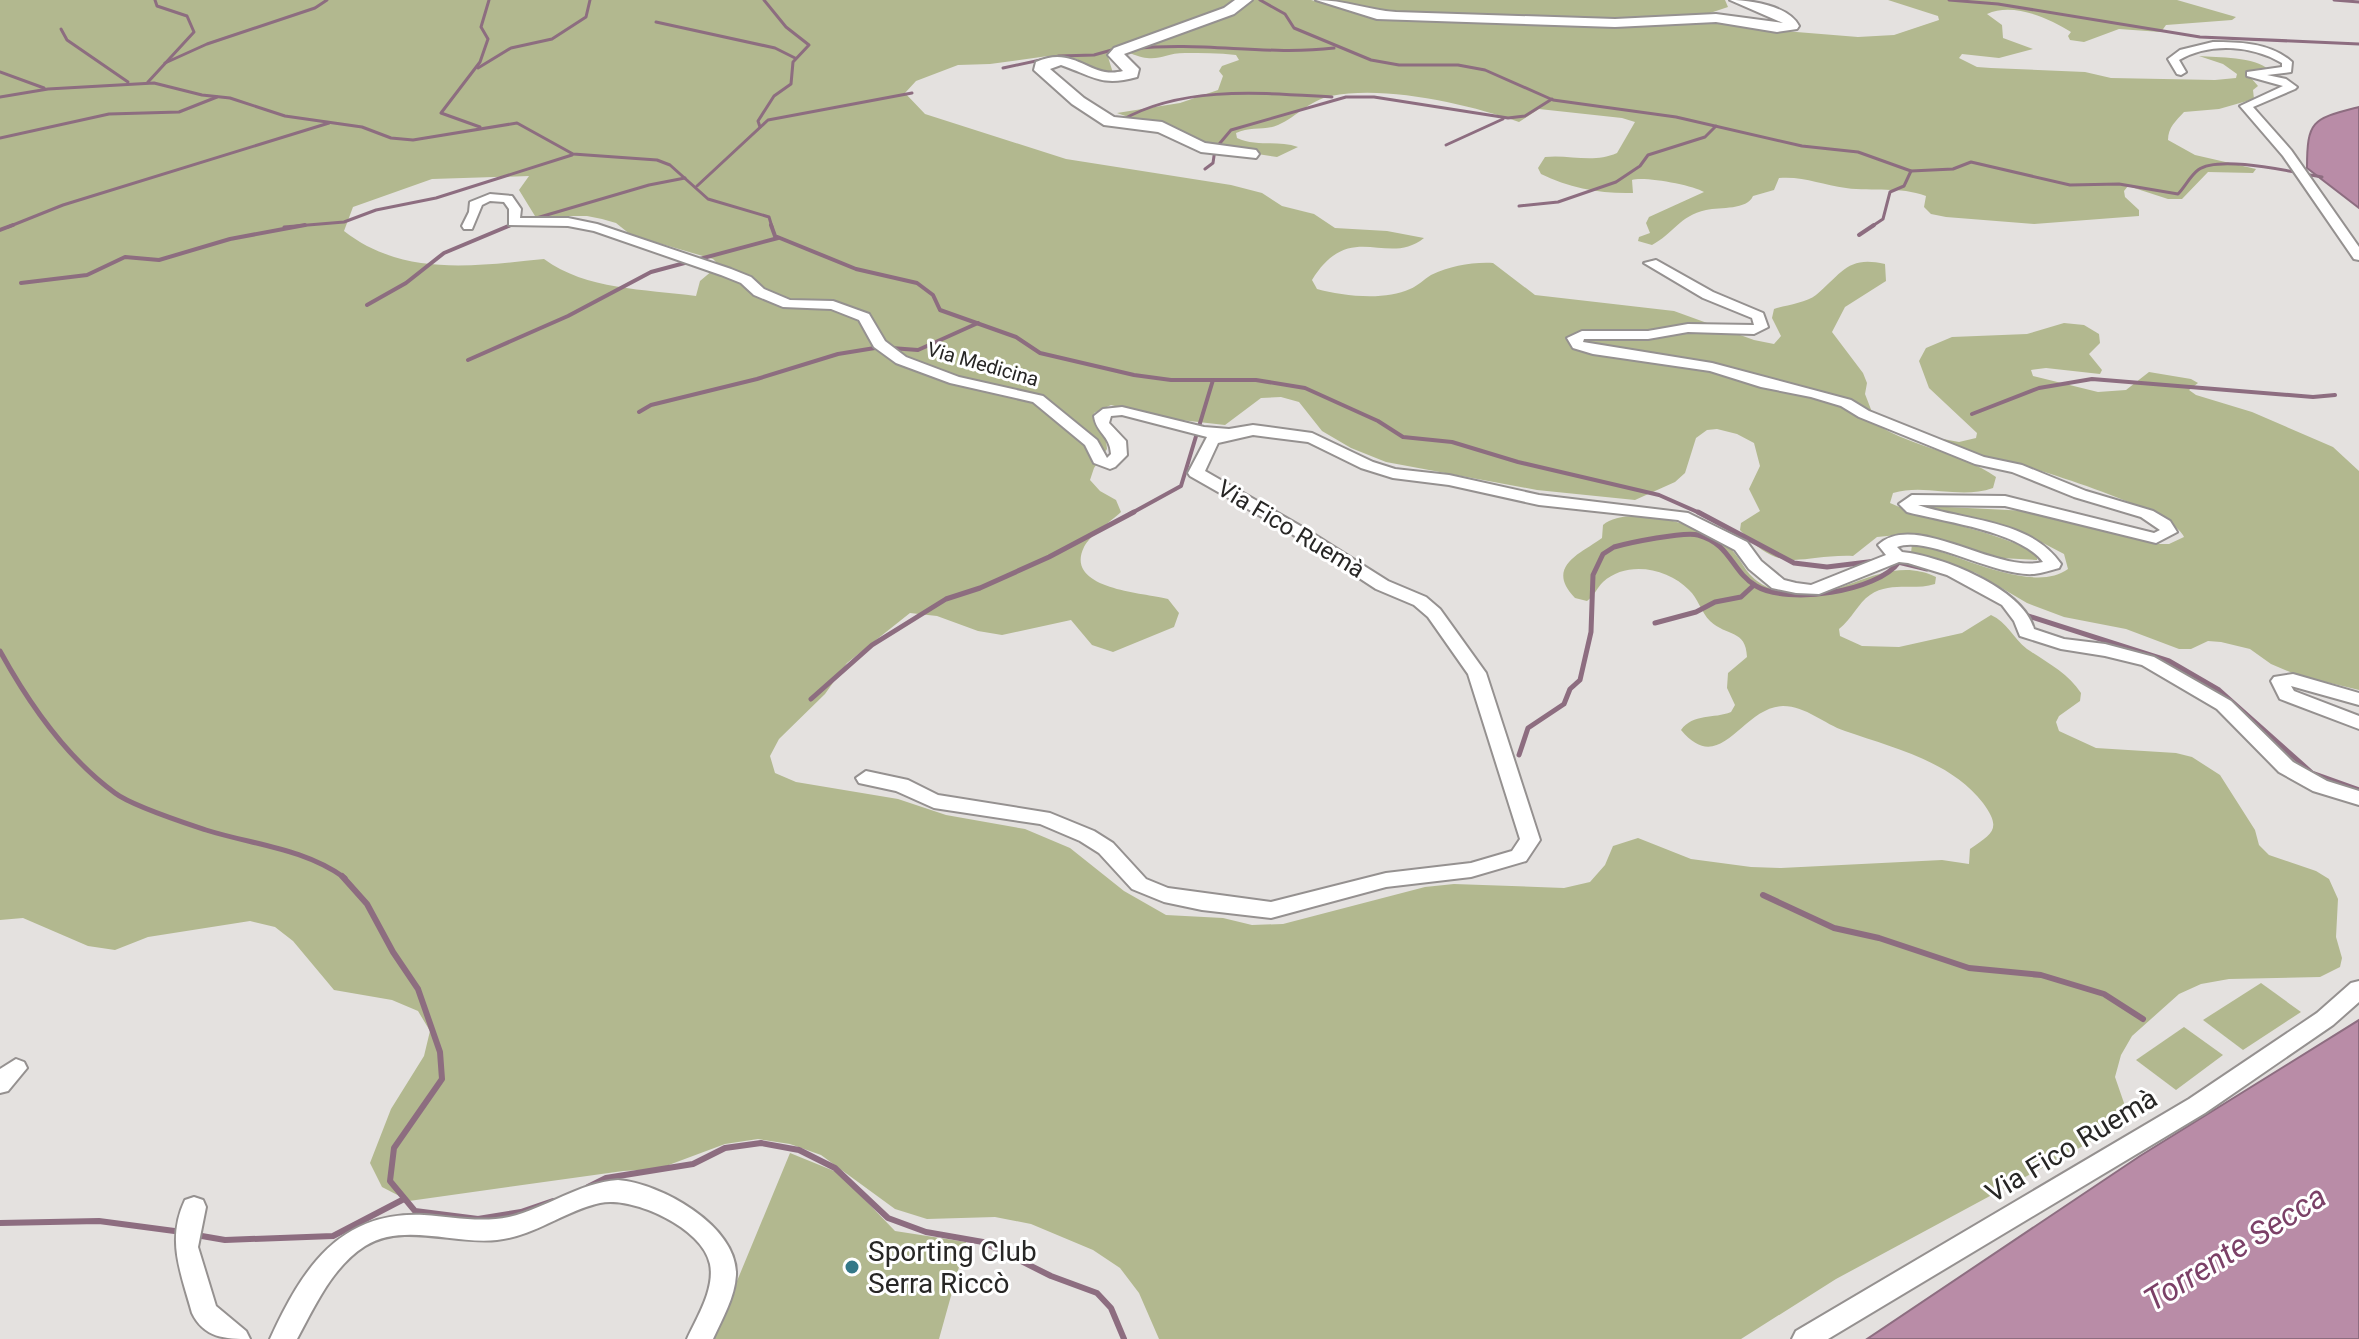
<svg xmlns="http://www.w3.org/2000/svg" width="2359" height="1339" font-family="Roboto,sans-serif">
  <rect width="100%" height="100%" fill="#e4e1df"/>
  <!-- green -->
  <g fill="#b2b88f" fill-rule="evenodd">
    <path d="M0,0H1237L1224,9L1113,47L1108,57L1113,73L1090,69L1077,59L1048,56L990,64L958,65L916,81L905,93L925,114L1066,159L1231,185L1262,193L1282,206L1314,214L1335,228L1387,231L1424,238C1387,268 1350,218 1312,280L1317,289C1342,296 1385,301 1410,289C1418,286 1424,279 1431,275C1451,266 1471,262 1493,263L1535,295L1674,311L1754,340L1774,344L1781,336L1772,318L1774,309C1786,305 1806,303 1816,295C1842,273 1848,255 1885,264L1886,281L1845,307L1832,332L1863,373L1867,383L1865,394L1877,425C1915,448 1960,452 1996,477L1993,488C1959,500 1926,483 1893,493L1890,503C1938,524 1992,529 2038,554L2037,560L2000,558L1908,534L1877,537L1853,556C1799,554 1783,577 1740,530L1741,523L1760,511L1749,489L1760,466L1754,443L1737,434L1717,429L1707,430L1696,438L1685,473L1675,482L1635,500L1537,490L1386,462L1351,448L1322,431L1299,402L1281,397L1261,398L1225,425L1163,418L1111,405L1094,413L1093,420L1106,440L1107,449L1094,468L1090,480L1100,491L1116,500L1121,512C1110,522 1090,535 1084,547C1063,590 1146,593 1168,599L1179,613L1174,627L1113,652L1092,645L1071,620L1002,635L978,631L937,616L910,613L847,663L825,694L779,739L770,756L775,773L796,782L898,799L946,815L1025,829L1070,848L1124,891L1166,915L1223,918L1252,925L1283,924L1425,887L1454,884L1564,888L1590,882L1605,865L1613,846L1638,838L1691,859L1751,867L1781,868L1942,860L1969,864L1970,849C1993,833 2002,829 1983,803C1951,761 1891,747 1845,731C1824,724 1806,706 1783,706C1741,707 1721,778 1681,730C1693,713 1714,719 1731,712L1735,705L1727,688L1728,673L1747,657C1746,629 1727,637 1710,621C1701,612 1698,598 1689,590C1668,568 1627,560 1603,582C1597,588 1594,596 1587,601L1575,598C1544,566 1582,553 1602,538L1603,525C1627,503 1707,525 1729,547C1747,565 1743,576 1771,589C1829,615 1880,549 1936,577L1935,584C1914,591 1891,581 1870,595C1858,603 1852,619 1839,629L1840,636L1862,646L1899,647L1962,633L1991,615C2007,622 2013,638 2027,649C2046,662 2068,673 2081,693L2080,701L2059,716L2056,722L2059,731L2096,748L2176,753L2192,757L2220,775L2255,830L2259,845L2269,855L2316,871L2329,879L2338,899L2336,937L2342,958L2340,967L2320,977L2229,979L2201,984L2179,994L2132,1036L2121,1055L2115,1077L2124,1103L2120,1126L1836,1279L1741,1339H1159L1139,1293L1120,1268L1093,1250L1031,1224L995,1217L927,1219L895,1209L821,1155L790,1144L758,1139L725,1144L658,1169L623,1171L409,1201L382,1187L370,1163L391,1109L424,1056L430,1031L418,1011L392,1000L334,990L293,941L275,927L250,921L148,937L115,950L88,946L23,918L0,920ZM529,176L519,190L535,216H587L602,219L616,223L631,235L713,259L719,265L700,281L696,296C645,289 586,290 544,259C474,266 403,277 344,231L353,207L432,179Z"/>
    <path d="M1251,0H1311L1362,14L1504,25L1565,24L1612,27L1723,21L1772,30L1858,37L1894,35L1939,20L1938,16L1888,0H2177L2236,17L2232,20L2166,25L2161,32L2119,29L2084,42L2070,40L2068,36L2071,32C2049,18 2013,2 1987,14L2002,25L2003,38L2033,49L1999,58L1962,54L1959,58L1977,67L1991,68L2085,72L2111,78L2215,80L2236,78L2237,74L2223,64L2199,56C2218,58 2255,56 2269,70L2245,71L2258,86L2253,90L2254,99L2219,109L2184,112C2176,121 2168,127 2168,140L2195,155L2256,169L2253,173L2208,172L2182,199H2168L2128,186L2124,191L2125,197L2139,210V216L2034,224L1946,217L1931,214L1924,207L1926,196C1899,186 1874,192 1846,188C1822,185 1804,176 1779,178L1774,190L1753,196C1747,210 1721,207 1706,210C1679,216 1673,234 1652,245L1638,241L1639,237L1650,233L1646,223L1649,217L1704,192C1693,185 1643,176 1632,180L1633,193C1602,194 1569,188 1541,174L1538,168L1545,157C1569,154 1592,164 1617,153L1635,122L1622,118L1539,109L1519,122C1468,104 1385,85 1331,96C1308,101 1298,116 1278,125C1264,131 1250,126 1236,133L1237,138C1256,147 1278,140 1298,147L1277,157L1206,146L1174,127L1145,123L1117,113L1180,103L1218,90L1223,76L1219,71L1222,66L1239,60L1236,55C1219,53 1201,53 1185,53C1161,53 1158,65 1130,53Z"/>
    <path d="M1336,0H1725L1728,7L1701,16L1611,20L1398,13L1369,10Z"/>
    <path d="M2064,323L2084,325L2099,334L2100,343L2089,354L2102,370L2100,374L2046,368L2031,370L2033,376L2098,392L2126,390L2149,372L2191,379L2198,383L2189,390L2196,395L2252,412L2333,447L2359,471V690L2297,675L2271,664L2250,649L2221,642L2208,641L2191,649H2179L2126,629L2064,617L2027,603L1976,573L1911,553L1912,544C1951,550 2032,596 2068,569L2064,554L2024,533L1927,509V506L2028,511L2158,544H2169L2184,537C2174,511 2049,473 2018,464C1993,457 1963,456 1943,439L1959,442L1976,438L1977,433L1929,388L1919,361L1926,348L1952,337L2027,334Z"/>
    <path d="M2261,983L2301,1012L2243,1050L2203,1020Z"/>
    <path d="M2184,1027L2223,1055L2176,1090L2136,1060Z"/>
    <path d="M790,1153L839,1173L895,1231L966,1242L939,1339H713Z"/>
  </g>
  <!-- water -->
  <g fill="#b98ca7" stroke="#8d6d80" stroke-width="2">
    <path d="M2359,107V208L2307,168C2307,119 2313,119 2359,107Z"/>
    <path d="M2359,1020V1339H1867L2140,1156Z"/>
  </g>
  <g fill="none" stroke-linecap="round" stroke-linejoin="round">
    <!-- stream-far3 -->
    <g stroke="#8d6d80" stroke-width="3">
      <path d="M1260,0L1285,14L1294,28L1371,60L1399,65H1458L1485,70L1553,100L1676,117L1802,146L1858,152L1911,171L1953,169L1971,162L2070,185L2119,184L2178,194C2185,187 2190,176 2198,170C2219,154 2296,173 2322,177"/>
      <path d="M1949,0L1998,4L2200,37L2359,44"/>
      <path d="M2334,0L2359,2"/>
      <path d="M656,22L775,48L795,58"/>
      <path d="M61,29L67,40L128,82"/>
      <path d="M1133,49C1200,41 1267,56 1334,48"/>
      <path d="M165,63L207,44L315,8L327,0"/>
      <path d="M478,68L511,48L552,39L586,17L590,0"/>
      <path d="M1003,68L1059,56L1094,55L1119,48"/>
      <path d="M0,72L44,88"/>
      <path d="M148,82L194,32L187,16L157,6L155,0"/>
      <path d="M0,97L48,89L154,83L202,95L230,98L285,116L362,127L391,138L413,140L517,123L573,154L657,160L670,165L708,199L769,217L772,227"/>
      <path d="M1122,120C1184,85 1263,93 1332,97"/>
      <path d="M480,127L441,113L480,62L488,39L481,27L489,0"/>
      <path d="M760,127L758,121L774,96L791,84L793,62L809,45L786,27L764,0"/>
      <path d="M0,138L109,114L179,112L217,97"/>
      <path d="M1446,145L1503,119"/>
      <path d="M1205,169L1213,163L1215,149L1231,130L1346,97H1374L1508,118L1525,116L1552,99"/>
      <path d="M697,186L768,120L912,93"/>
      <path d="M1519,206L1558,202L1616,182L1640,166L1648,155L1705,137L1716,126"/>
      <path d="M533,219L649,185L685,178"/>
      <path d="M8,227L63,205L329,123"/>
      <path d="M284,227L344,222L376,210L436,198L572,155"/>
      <path d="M506,227L515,223"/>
      <path d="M1871,227L1883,219L1890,192L1904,186L1911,171"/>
    </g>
    <!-- stream-far2 -->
    <g stroke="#8d6d80" stroke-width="4">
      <path d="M771,225L775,236L856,269L917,283L933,295L940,310L1016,337L1040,353L1134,375L1171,380H1256L1305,388L1378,421L1403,437L1452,442L1518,462L1659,495L1702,514"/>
      <path d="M0,230L13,225"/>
      <path d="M1859,235L1874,225"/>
      <path d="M21,283L87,275L125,257L159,260L230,239L305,225"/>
      <path d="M367,305L406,283L444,253L511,225"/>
      <path d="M891,348L918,350L978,323"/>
      <path d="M468,360L568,316L651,272L778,238"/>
      <path d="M639,412L651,405L757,379L838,354L881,347"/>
      <path d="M1972,414L2039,388L2092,379L2313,397L2335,395"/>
      <path d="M1130,514L1181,486L1213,380"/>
    </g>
    <!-- stream-far1 -->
    <g stroke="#8d6d80" stroke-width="5">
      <path d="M1698,512L1794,563L1827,567L1876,561"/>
      <path d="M1898,562L1927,569"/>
      <path d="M2022,614L2169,661L2219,690L2312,773L2359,790"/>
      <path d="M1655,623L1696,612L1715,602L1741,597L1754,585"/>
      <path d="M0,651C28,702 67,758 115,793C132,806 185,823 206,830C254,845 303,848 345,878"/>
      <path d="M811,699L872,645L946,599L980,588L1049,557L1134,512"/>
      <path d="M1519,755L1528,728L1564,704L1570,689L1580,680L1591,632L1593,575L1603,554L1614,547C1628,543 1685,531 1698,535C1731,544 1731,571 1756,586C1788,605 1877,592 1899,562"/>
    </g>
    <!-- stream -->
    <g stroke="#8d6d80" stroke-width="6">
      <path d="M342,876L367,904L393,952L418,989L440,1052L442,1079L394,1148L390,1181L415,1211L478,1219L521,1212L553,1201"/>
      <path d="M1763,895L1834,928L1879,938L1969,968L2041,975L2104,994L2143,1019"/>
      <path d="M588,1187L606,1178L693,1164L725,1148L761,1143L799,1150L835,1168L888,1218L926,1232L983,1242L1051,1276L1097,1293L1111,1308L1124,1339"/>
      <path d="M0,1223L99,1221L182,1232"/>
      <path d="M196,1235L225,1240L333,1236L404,1199"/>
    </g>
    <defs>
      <g id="street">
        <path d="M2213,42C2241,42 2271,43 2292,62L2291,72L2267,75L2286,79L2297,87L2295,89L2253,107L2291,150L2359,247V260L2354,259L2283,156L2240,106L2283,86L2247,76V72L2282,67V63C2252,45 2209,42 2179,60L2186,72L2181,75L2177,74L2168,59L2180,50Z"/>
        <path d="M490,194L512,196L521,209L520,218H568L597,224L731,269L751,277L764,289L790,300L833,301L869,314L885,341L906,357L959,377L1043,396L1097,440L1107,458L1111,454C1110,435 1096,433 1094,416L1103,409L1122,407L1204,427L1229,429L1253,425L1312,433L1373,462L1395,469L1449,475L1539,495L1688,513L1747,542L1761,561L1784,580L1796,583L1811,585L1886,555L1878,545C1914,510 1996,574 2043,562C2020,531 1944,522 1907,512L1899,504L1912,495L2005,496L2154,533L2160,530L2141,517L2074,497L2012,472L1975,464L1859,417L1841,406L1811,397L1761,387L1710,371L1593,354L1573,348L1567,338L1582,331H1648L1688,324L1754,325L1752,318L1703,298L1644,263L1656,260L1713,292L1763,313L1768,327L1754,334L1688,332L1648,339H1584L1583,342L1712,363L1851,400L1869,411L1984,457L2022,465L2086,491L2153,511L2170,521L2177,532L2156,543L2005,506L1918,505C1965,521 2030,519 2061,564L2059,568C2051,570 2042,573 2034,574C1994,577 1929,535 1897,547L1902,552C1941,556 2023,588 2034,629L2064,639L2105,644L2154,657L2231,701L2293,762L2327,781L2359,791V805L2313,791L2279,772L2217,709L2142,665L2105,656L2061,649L2020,636L2014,621L2002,605L1947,575L1908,563L1899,562L1819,594L1796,593L1772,588L1749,569L1735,550L1678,520L1539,505L1449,485L1393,478L1361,468L1308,442L1253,435L1218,443L1205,471L1304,528L1388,581L1426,597L1440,609L1486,673L1540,840L1526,861L1471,877L1386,887L1271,918L1202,910L1164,902L1132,889L1099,853L1080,841L1040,824L934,808L896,791L859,783L856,778L866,771L908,780L938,795L1050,813L1094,831L1113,843L1146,879L1168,888L1271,902L1386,873L1471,863L1512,851L1520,839L1468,674L1428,617L1414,605L1376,589L1292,534L1190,476L1188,473L1207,437L1122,415L1111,416L1109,423L1126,441L1127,455L1115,467L1110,469L1094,463L1085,445L1033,402L950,383L896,363L874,347L859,320L831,309L783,307L754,295L741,283L721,275L594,231L568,226L509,225V209L504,202L490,201L482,205L472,229H464L462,226L469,212L470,202Z"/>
        <path d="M2293,674L2359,693V705L2291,686L2294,691L2359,716V729L2280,699L2271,681L2274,677Z"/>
        <path d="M2359,981V1002L2333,1025L2205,1113L1828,1339H1792L1796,1331L2189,1099L2317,1013L2351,983Z"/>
        <path d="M16,1059L24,1062L27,1068L8,1091L0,1093V1069Z"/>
        <path d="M618,1180C660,1183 738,1226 736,1275C735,1297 722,1319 713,1339H687C697,1317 715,1289 710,1264C703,1228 633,1196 600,1203C564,1211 535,1236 497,1240C455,1245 404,1222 365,1246C332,1267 315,1306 297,1339H270C302,1269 339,1211 424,1215C452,1217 481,1223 509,1217C547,1208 578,1183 618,1180Z"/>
        <path d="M194,1197L203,1200L206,1207L198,1247L216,1306L246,1331L250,1339C225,1339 204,1338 192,1313C181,1273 166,1240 185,1200Z"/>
      </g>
      <g id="secondary">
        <path d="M1235,0H1252L1234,14L1124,54L1139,69L1137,77C1101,87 1093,76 1061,65L1050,69L1084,98L1114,117L1162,122L1205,143L1256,150L1259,154L1256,158L1201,152L1158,132L1104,125L1072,104L1034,70L1036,62C1075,44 1090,80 1123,71L1108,55L1114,48L1224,8Z"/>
        <path d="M1316,0C1344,0 1368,10 1396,12L1615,19L1716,14L1783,23L1730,0C1751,0 1789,6 1799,26L1797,29L1777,32L1716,22L1615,27L1377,19Z"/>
      </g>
    </defs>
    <!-- street casing -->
    <use href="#street" stroke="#959190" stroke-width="4"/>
    <!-- secondary casing -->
    <use href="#secondary" stroke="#959190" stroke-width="4"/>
    <!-- street -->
    <use href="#street" fill="#fff" fill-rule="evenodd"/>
    <!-- secondary -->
    <use href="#secondary" fill="#fff" fill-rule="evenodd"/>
  </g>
  <!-- markers -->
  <circle fill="#347888" stroke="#fff" stroke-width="3" cx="852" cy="1267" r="8"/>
  <g text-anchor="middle" stroke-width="6" stroke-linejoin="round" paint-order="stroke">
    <!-- far-street labels -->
    <g font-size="20" fill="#272625" stroke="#fff">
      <text transform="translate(983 364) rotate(16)" y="7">Via Medicina</text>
    </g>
    <!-- street labels -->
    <g font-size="24" fill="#272625" stroke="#fff">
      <text transform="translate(1291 529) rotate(31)" y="8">Via Fico Ruemà</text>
    </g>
    <!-- near-street labels -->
    <g font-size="28" fill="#272625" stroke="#fff">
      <text transform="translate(2071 1145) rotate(-31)" y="10">Via Fico Ruemà</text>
    </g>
    <!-- near-poi labels -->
    <g font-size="28" fill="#272625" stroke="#fff" text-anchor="start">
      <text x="868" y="1261">Sporting Club<tspan x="868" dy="32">Serra Riccò</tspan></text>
    </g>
    <!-- near-water labels -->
    <g font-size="32" font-style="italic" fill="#7b4067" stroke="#fff">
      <text transform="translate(2235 1248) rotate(-32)" y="11">Torrente Secca</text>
    </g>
  </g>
</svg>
